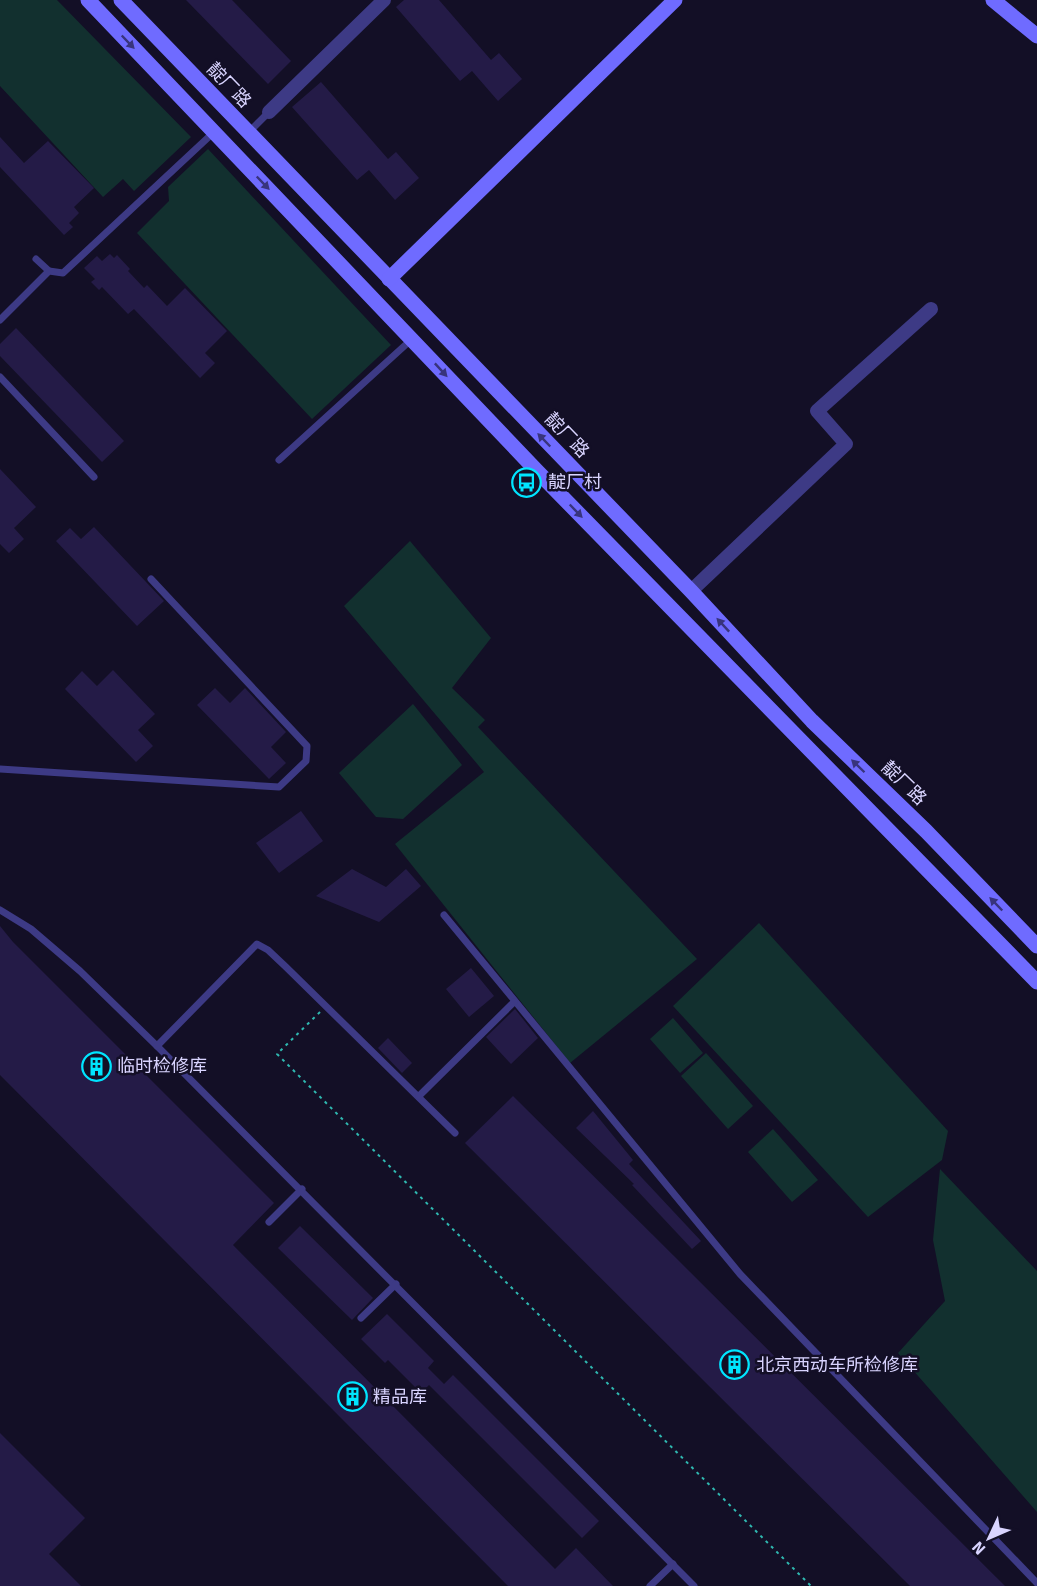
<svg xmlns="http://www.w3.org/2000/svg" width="1037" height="1586" font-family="Signika,'Noto Sans SC',sans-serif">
  <rect width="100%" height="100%" fill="#130f26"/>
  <!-- green -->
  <g fill="#12302f">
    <path d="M0,0H57L191,137L134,191L123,179L103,197L0,86Z"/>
    <path d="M208,149L391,345L312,419L137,233L169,201L168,187Z"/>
    <path d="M410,541L491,638L452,688L485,720L478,727L697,959L570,1063L395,844L484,772L344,606Z"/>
    <path d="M413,704L462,765L403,819L376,817L339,773Z"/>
    <path d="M759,923L948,1131L942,1160L868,1217L673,1006Z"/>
    <path d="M673,1018L703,1053L680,1073L650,1039Z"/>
    <path d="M706,1053L753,1106L728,1129L681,1076Z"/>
    <path d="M773,1129L818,1180L792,1202L748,1152Z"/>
    <path d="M940,1169L1037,1271V1512L898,1353L945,1301L933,1240Z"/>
  </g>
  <!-- building -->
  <g fill="#241b47">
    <path d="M186,0H232L291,61L268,84Z"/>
    <path d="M404,0H439L491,60L499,53L522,79L498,101L472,71L460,81L396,7Z"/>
    <path d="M321,82L388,159L396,152L419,178L395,200L369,170L357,180L292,107Z"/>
    <path d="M0,137L24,163L48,141L94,188L74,207L79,213L69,223L73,227L64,235L0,167Z"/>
    <path d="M110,254L114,258L117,255L130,269L128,271L144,288L147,285L167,306L185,288L227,331L205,353L215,363L200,378L134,309L128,314L102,287L99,290L91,282L95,279L84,268L97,256L102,261Z"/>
    <path d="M16,328L124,441L102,462L0,356V344Z"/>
    <path d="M0,469L36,507L14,528L24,539L9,553L0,544Z"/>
    <path d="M94,527L164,601L137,626L56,541L70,528L81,539Z"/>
    <path d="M113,670L155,714L138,730L153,746L136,762L65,689L82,671L97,686Z"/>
    <path d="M215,688L230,703L245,688L286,732L271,747L286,763L269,779L197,705Z"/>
    <path d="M301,811L323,841L279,873L256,843Z"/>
    <path d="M352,869L386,887L406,869L421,886L379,922L316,896Z"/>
    <path d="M0,926L13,942L274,1203L233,1245L555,1569L576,1548L613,1586H508L0,1075Z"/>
    <path d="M471,968L494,996L469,1017L446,989Z"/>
    <path d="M515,1009L538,1038L511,1064L486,1037Z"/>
    <path d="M388,1038L412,1063L402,1073L378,1048Z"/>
    <path d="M513,1096L678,1260L1005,1586H910L465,1143Z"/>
    <path d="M593,1111L633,1160L629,1164L701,1241L692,1249L632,1185L634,1184L576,1128Z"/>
    <path d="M300,1226L373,1298L352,1320L278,1248Z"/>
    <path d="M387,1314L434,1361L428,1368L444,1384L453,1375L599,1521L582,1538L429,1385L421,1393L388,1360L385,1363L361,1339Z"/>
    <path d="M0,1433L85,1518L49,1554L81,1586H0Z"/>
  </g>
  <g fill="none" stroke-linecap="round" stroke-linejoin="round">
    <!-- path -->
    <path stroke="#2fb8b0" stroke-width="2" stroke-dasharray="3 4.5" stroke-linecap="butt" d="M320,1012L277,1054L811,1586"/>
    <!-- lane -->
    <g stroke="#3d3a85" stroke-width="7">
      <path d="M248,133L269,112"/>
      <path d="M36,259L49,271"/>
      <path d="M0,320L49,271L63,273L214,132"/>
      <path d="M0,377L94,477"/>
      <path d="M279,460L412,339"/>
      <path d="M0,769L279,787L306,761L307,746L151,579"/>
      <path d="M0,910L31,929L80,971L157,1046L694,1586"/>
      <path d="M444,915L740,1274L1037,1583"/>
      <path d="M157,1046L257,944L268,950L286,967L455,1133"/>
      <path d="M419,1096L514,1002"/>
      <path d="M269,1222L302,1189"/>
      <path d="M361,1318L396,1284"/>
      <path d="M650,1586L673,1564"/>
    </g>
    <!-- street -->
    <g stroke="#3d3a85" stroke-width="14">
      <path d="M269,112L384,0"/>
      <path d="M691,591L846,444L817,411L931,309"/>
    </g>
    <!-- secondary -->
    <g stroke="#6f6bff" stroke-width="15">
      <path d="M88,0L536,470L1037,982"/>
      <path d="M121,0L691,591L812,721L926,831L1037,946"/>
      <path d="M993,0L1037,36"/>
      <path d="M389,279L675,0"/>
    </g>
  </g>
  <!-- one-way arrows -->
  <defs><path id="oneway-solid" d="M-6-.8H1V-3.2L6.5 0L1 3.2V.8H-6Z" transform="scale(1.5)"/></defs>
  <g fill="#38347d">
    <use href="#oneway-solid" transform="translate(128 42) rotate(46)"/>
    <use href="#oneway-solid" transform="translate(263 183) rotate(46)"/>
    <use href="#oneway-solid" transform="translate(441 370) rotate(47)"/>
    <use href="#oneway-solid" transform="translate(544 440) rotate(-134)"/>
    <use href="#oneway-solid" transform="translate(576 511) rotate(46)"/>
    <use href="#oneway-solid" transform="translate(723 625) rotate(-133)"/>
    <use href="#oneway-solid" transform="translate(858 766) rotate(-136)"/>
    <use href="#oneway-solid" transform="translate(996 904) rotate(-134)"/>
  </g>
  <!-- icons -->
  <defs>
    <symbol id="bus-ring" viewBox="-11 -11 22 22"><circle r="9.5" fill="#130f26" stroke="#00e5ff" stroke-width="1.5"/><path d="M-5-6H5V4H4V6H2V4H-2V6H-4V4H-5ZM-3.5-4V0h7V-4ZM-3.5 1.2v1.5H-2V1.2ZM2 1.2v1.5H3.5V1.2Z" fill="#00e5ff"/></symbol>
    <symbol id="building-ring" viewBox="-11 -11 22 22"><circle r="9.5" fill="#130f26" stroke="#00e5ff" stroke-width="1.5"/><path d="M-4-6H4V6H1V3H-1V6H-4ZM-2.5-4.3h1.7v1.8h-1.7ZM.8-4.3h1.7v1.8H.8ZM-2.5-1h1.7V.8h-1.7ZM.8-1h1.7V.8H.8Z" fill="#00e5ff"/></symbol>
  </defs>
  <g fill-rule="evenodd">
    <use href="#bus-ring" x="510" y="466" width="33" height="33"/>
    <use href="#building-ring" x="80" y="1050" width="33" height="33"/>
    <use href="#building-ring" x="718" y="1348" width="33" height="33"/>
    <use href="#building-ring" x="336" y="1380" width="33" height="33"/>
  </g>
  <g text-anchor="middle" stroke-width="5" stroke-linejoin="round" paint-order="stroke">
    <!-- street labels -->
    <g font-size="18" fill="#d9d4ff" stroke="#130f26">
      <text transform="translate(229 85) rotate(46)" y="6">靛厂路</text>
      <text transform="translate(567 435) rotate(46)" y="6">靛厂路</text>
      <text transform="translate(904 783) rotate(44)" y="6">靛厂路</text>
    </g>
    <!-- poi labels -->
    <g font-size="18" fill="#d9d4ff" stroke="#130f26" text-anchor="start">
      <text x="548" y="488">靛厂村</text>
      <text x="117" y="1072">临时检修库</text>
      <text x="756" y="1371">北京西动车所检修库</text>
      <text x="373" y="1403">精品库</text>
    </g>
  </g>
  <!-- north arrow -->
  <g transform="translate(989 1538) rotate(226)" stroke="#130f26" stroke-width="4.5" paint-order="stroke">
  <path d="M0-4.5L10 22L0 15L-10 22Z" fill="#d9d4ff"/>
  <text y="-9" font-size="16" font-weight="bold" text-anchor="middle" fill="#d9d4ff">N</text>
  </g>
</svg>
